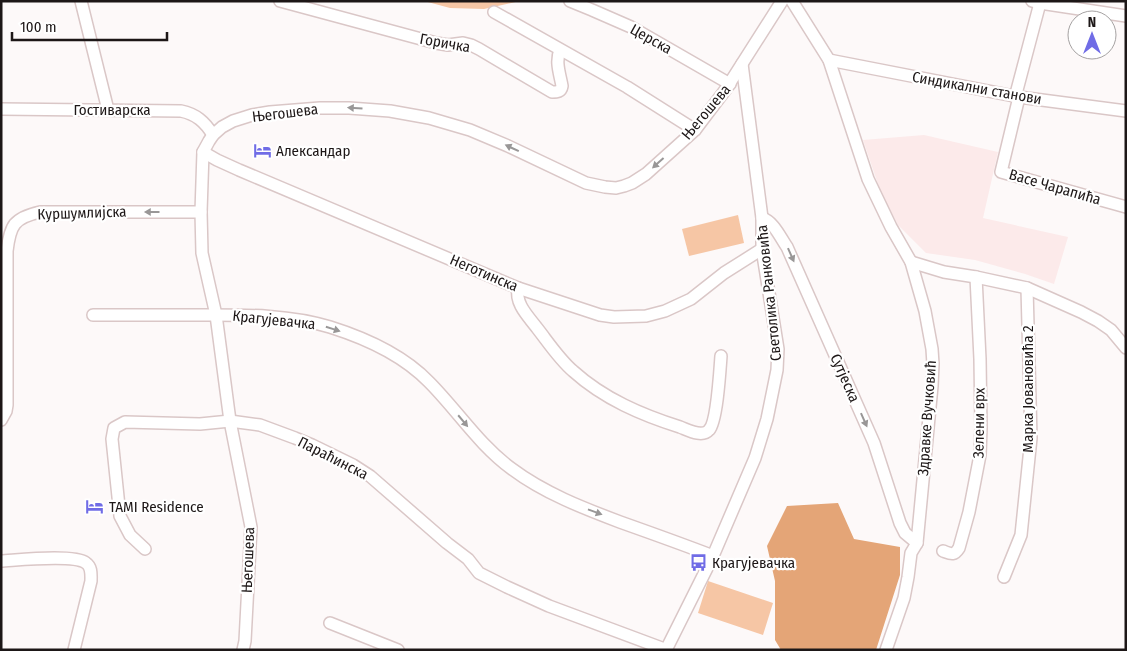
<svg xmlns="http://www.w3.org/2000/svg" width="1127" height="651" font-family="'Fira Sans Condensed',sans-serif">
  <rect width="100%" height="100%" fill="#fdf9f9"/>
  <!-- built -->
  <path fill="#fceaea" d="M924,135L998,152L983,218L1068,237L1054,284L1025,274L975,260L926,253L898,225L880,190L863,140Z"/>
  <!-- green -->
  <g fill="#f6c6a5">
    <path d="M424,1H520L484,9L450,8Z"/>
    <path d="M738,215L744,243L689,256L682,229Z"/>
    <path d="M708,581L773,603L763,635L698,613Z"/>
  </g>
  <!-- forest -->
  <path fill="#e4a577" d="M838,503L854,539L900,547V575L876,650H781L775,640V581L767,546L787,506Z"/>
  <g fill="none" stroke-linecap="round" stroke-linejoin="round">
    <defs>
      <g id="minor">
        <path d="M81,1L108,110"/>
        <path d="M280,1L436,43L448,45L463,43L471,45L479,49L552,92C557,92 561,92 562,86C560,74 555,62 560,50"/>
        <path d="M570,1L592,10L631,27L730,84"/>
        <path d="M792,1L829,60L868,179L891,227L911,262L925,311L932,349L933,364L932,386L917,543L911,553L908,577L904,598L886,650"/>
        <path d="M1032,1L1040,3L1126,16"/>
        <path d="M494,12L627,87L695,130"/>
        <path d="M829,60L1019,97L1126,111"/>
        <path d="M1017,90L1040,3"/>
        <path d="M1019,97L1001,172L1126,207"/>
        <path d="M1,109L181,111C196,114 205,122 213,135"/>
        <path d="M203,152L217,160L239,170L518,288L600,315L614,317L646,316L665,311L691,299L724,273L762,249"/>
        <path d="M762,218C774,222 780,237 787,247L874,443L900,523L905,533L917,543"/>
        <path d="M911,262L944,272L976,277L1027,288L1081,312L1098,321L1111,330L1126,348"/>
        <path d="M518,288C515,304 528,316 537,328C548,342 559,359 573,371C604,399 642,415 680,427C688,430 702,438 709,430C717,422 720,369 721,356"/>
        <path d="M93,315C128,315 164,315 199,315C242,315 288,314 330,327C365,338 403,355 429,382C457,410 479,445 512,469C544,493 583,508 620,522C651,533 682,544 713,556"/>
        <path d="M1,420L6,411L7,405V251C10,225 14,218 40,212H201"/>
        <path d="M145,549L130,535L120,516L112,439L114,428L125,422L200,424L230,421L260,425L295,438L312,445L353,465L370,476L447,543L468,559L479,573L507,587L549,606L667,650"/>
        <path d="M943,551C951,554 954,556 959,548L969,512L980,455L981,428L980,359L976,277"/>
        <path d="M1,561C19,560 74,554 86,563C92,567 91,575 91,581L74,650"/>
        <path d="M1004,577L1021,535L1031,438L1027,288"/>
        <path d="M330,623L398,650"/>
        <path d="M243,650L245,641L251,527L230,421L216,315L202,253L201,212L203,152L209,141L213,135L222,127L233,121L252,115L270,112L320,108H349L390,111L429,118L470,130L508,146L586,183L605,187L616,188L624,186L632,183L646,174L695,130L726,89L782,1"/>
        <path d="M666,650L713,556L755,458L767,419L777,370L778,349L762,249V218L742,64"/>
      </g>
    </defs>
    <!-- minor casing -->
    <use href="#minor" stroke="#dac7c7" stroke-width="14"/>
    <!-- minor -->
    <use href="#minor" stroke="#fff" stroke-width="11"/>
  </g>
  <!-- one-way arrows -->
  <defs><path id="oneway-solid" d="M-6-.8H1V-3.2L6.5 0L1 3.2V.8H-6Z" transform="scale(1.25)"/></defs>
  <g fill="#999797">
    <use href="#oneway-solid" transform="translate(355 108) rotate(-177)"/>
    <use href="#oneway-solid" transform="translate(512 148) rotate(-155)"/>
    <use href="#oneway-solid" transform="translate(658 163) rotate(138)"/>
    <use href="#oneway-solid" transform="translate(152 212) rotate(180)"/>
    <use href="#oneway-solid" transform="translate(791 255) rotate(66)"/>
    <use href="#oneway-solid" transform="translate(333 329) rotate(18)"/>
    <use href="#oneway-solid" transform="translate(864 420) rotate(66)"/>
    <use href="#oneway-solid" transform="translate(463 421) rotate(50)"/>
    <use href="#oneway-solid" transform="translate(595 512) rotate(20)"/>
  </g>
  <!-- icons -->
  <defs>
    <symbol id="hotel-bare" viewBox="-9 -9 18 18"><path d="M-6-4.5h1.5V1H6V5H4.5V3h-9V5H-6ZM-4 0a1.8 1.8 0 1 1 3.6 0ZM.5 0V-2.5h3Q6-2.5 6 0Z" fill="#706ce6" stroke="#fff" stroke-width="2.5" paint-order="stroke"/></symbol>
    <symbol id="bus-bare" viewBox="-9 -9 18 18"><path d="M-5-6H5V4H4V6H2V4H-2V6H-4V4H-5ZM-3.5-4V0h7V-4ZM-3.5 1.2v1.5H-2V1.2ZM2 1.2v1.5H3.5V1.2Z" fill="#706ce6" stroke="#fff" stroke-width="2.5" paint-order="stroke"/></symbol>
  </defs>
  <g fill-rule="evenodd">
    <use href="#hotel-bare" x="250" y="138" width="25" height="25"/>
    <use href="#hotel-bare" x="82" y="494" width="25" height="25"/>
    <use href="#bus-bare" x="686" y="550" width="25" height="25"/>
  </g>
  <g text-anchor="middle" stroke-width="4.5" stroke-linejoin="round" paint-order="stroke">
    <!-- street labels -->
    <g font-size="15" fill="#1d1717" stroke="#fff">
      <text transform="translate(651 39) rotate(29)" y="5">Церска</text>
      <text transform="translate(445 43) rotate(10)" y="5">Горичка</text>
      <text transform="translate(977 88) rotate(10)" y="5">Синдикални станови</text>
      <text x="112" y="115">Гостиварска</text>
      <text transform="translate(706 112) rotate(-50)" y="5">Његошева</text>
      <text transform="translate(285 113) rotate(-7)" y="5">Његошева</text>
      <text transform="translate(1055 187) rotate(16)" y="5">Васе Чарапића</text>
      <text transform="translate(82 213) rotate(-2)" y="5">Куршумлијска</text>
      <text transform="translate(484 273) rotate(23)" y="5">Неготинска</text>
      <text transform="translate(769 293) rotate(-96)" y="5">Светолика Ранковића</text>
      <text transform="translate(274 320) rotate(6)" y="5">Крагујевачка</text>
      <text transform="translate(845 378) rotate(66)" y="5">Сутјеска</text>
      <text transform="translate(1028 389) rotate(-90)" y="5">Марка Јовановића 2</text>
      <text transform="translate(927 418) rotate(-86)" y="5">Здравке Вучковић</text>
      <text transform="translate(979 423) rotate(-89)" y="5">Зелени врх</text>
      <text transform="translate(333 458) rotate(27)" y="5">Параћинска</text>
      <text transform="translate(248 560) rotate(-88)" y="5">Његошева</text>
    </g>
    <!-- poi labels -->
    <g font-size="15" fill="#1d1717" stroke="#fff" text-anchor="start">
      <text x="276" y="156">Александар</text>
      <text x="109" y="512">TAMI Residence</text>
      <text x="712" y="568">Крагујевачка</text>
    </g>
  </g>
  <!-- border -->
  <rect width="1127" height="651" fill="none" stroke="#1d1717" stroke-width="5"/>
  <!-- north arrow -->
  <g transform="translate(1092 35)"><circle r="24" fill="#ffffff" stroke="#a5a2a2"/>
  <path d="M0-4L9 19L0 12L-9 19Z" fill="#706ce6"/>
  <text y="-8" font-size="14" font-weight="bold" text-anchor="middle" fill="#1d1717">N</text>
  </g>
  <!-- scale -->
  <path d="M12 32v8h155v-8" fill="none" stroke="#1d1717" stroke-width="2.5"/>
  <text x="20" y="32" font-size="15" fill="#1d1717" stroke="#ffffff" stroke-width="4" paint-order="stroke">100 m</text>
</svg>
